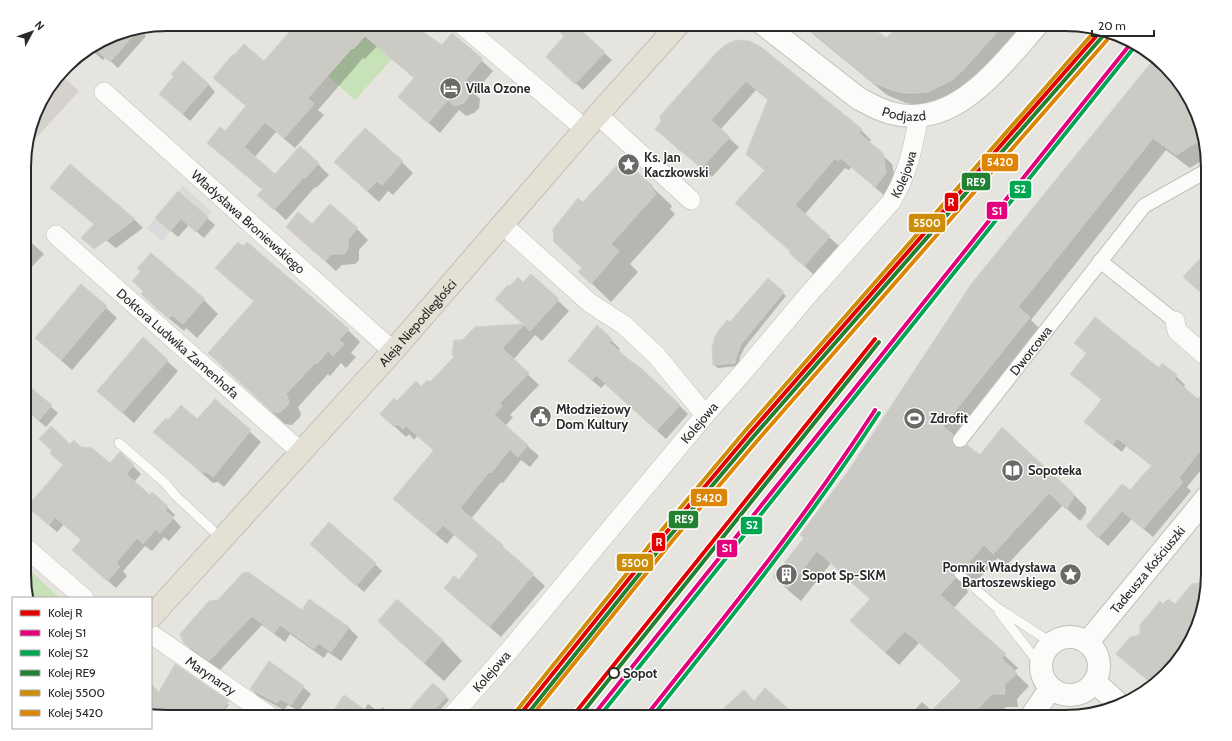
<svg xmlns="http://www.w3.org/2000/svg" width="1232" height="741" font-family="Cabin,sans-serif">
  <rect width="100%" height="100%" fill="#e6e4de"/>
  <!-- industrial -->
  <path fill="#dbd9da" d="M183,186L212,212L196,232L181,219L162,241L147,228Z"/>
  <!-- green -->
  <g fill="#c7e1b9">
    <path d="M364,34L392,59L355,100L328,76L352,48L354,49L360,42Z"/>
    <path d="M25,566L60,598H27L25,593Z"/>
  </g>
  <!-- plaza -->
  <path fill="#d5d2cd" d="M61,75L79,91L25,150L39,103Z"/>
  <!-- shadow -->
  <g fill="#0003">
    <path d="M298,24L442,47L453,34L493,71L474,93L480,99L479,108L474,113L466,116L459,110L440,133L399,97L415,79L377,46L365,59L363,58L318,110L324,115L295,148L276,132L254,158L276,176L318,164L329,175L316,188L315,187L286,220L259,195L263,190L219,153L208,143L225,132L247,107L225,88L264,63Z"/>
    <path d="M497,24H513L506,32Z"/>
    <path d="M572,24L612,60L583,90L547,57L565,37Z"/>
    <path d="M801,24H872L878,29L876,32L886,39L942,24H1029L977,82L941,104L918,105L906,103L887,95Z"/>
    <path d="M139,29L146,36L118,68L106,57L103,60L90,49L112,35Z"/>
    <path d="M724,46L861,130L871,140L869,142L892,164L896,183L885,196L851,167L849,170L845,168L804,215L839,246L814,275L801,263L792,252L765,171L747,154L768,100L756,90L720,130L739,147L712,177L682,150L680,151L666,138Z"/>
    <path d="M1154,60L1184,88L1208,157L1190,168L1166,150L1031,320L1042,331L956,439L965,448L980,457L1073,494L1086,507V513L1080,521L1063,505L1006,566L998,558L976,582L974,581L968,583L966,587L968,592L954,608L1018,668L1014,672L1029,686L1017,699L1018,707H1006L996,717H910L909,716L922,702L932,711L962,681L919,643L899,665L865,634L852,621L871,599L831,563L801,601L788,590L774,577L805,539Z"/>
    <path d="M175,76L208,84L215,92L190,121L160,94Z"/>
    <path d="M402,162L413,173L393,195L388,191L379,202L347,173Z"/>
    <path d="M70,165L135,220L143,228L116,248L101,236L95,225L51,188Z"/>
    <path d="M652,187L672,206L670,209L675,214L630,264L638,272L611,302L580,272L583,269L555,242L584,203Z"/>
    <path d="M178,192L215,225L204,238L189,225L178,237L156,218Z"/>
    <path d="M287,227L357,229L368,240L359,250V260L355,264L342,265L336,271Z"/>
    <path d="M25,237L44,254L25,274Z"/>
    <path d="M216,268L348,330L360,342L351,353L356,357L346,368L341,363L330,376L328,374L298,407L301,414L300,417L292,425L285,424L222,366L255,302Z"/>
    <path d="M531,275L569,311L542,341L535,335L513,360L539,385L510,415L513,417L505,426L539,456L530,467L521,460L503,483L501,482L471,519L502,546L513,557L545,586L501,637L445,588L459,581L479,556L454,535L447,544L406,510L395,499L434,451L417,436L414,440L409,434L406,437L393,425L397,402L421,387L430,384L456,357L463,341L476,328L524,325L510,288L523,283Z"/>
    <path d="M133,281L204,300L218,314L197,338L186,328L184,331L156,308L142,294L144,292Z"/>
    <path d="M82,286L117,318L72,370L48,349Z"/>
    <path d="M783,293L786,296L745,347L740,357L738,366L718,368L714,365L730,324Z"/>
    <path d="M25,307L30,312L25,318Z"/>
    <path d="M143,339L178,371L134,423L98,391Z"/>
    <path d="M611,340L620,349L618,351L643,370L688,414L666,439L605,384L601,388L569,361Z"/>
    <path d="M1075,343L1159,369L1176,376L1185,385L1183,388L1199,400L1208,401V461L1187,487L1191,491L1153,537L1132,519L1108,546L1096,535L1130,492L1152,466L1126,446L1122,452L1095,431L1086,422L1102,400L1072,374L1087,354Z"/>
    <path d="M25,384L58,413L46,427L25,409Z"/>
    <path d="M215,400L261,442L224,487L218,482L213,483L166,442L168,421H198Z"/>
    <path d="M70,445L81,448L110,464L133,466L141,474L134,482L150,496L167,507L175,515L173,518L181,527L169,541L164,537L152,551L145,546L123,571L127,576L116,588L82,558V540L64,524L57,532L37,515L64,465Z"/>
    <path d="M319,551L375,564L382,571L364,592Z"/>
    <path d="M1208,572V583L1189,646L1151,683L1128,664L1141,636L1163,606H1175L1197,585Z"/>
    <path d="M397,601L443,641L462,661L444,681L399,641L379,621Z"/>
    <path d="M209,602L302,611L349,628L358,637L341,661L328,652L324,658L290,634L285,642L262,625L220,670L194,652L183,642Z"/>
    <path d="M151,685L160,693L219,696L229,705L218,717H167L151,713Z"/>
    <path d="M434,685L449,700L434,717H426Z"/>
    <path d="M303,687L311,694L299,711L288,705L284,710L258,696L251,689Z"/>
    <path d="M368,704L379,712L382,707L397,717H332L364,710Z"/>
  </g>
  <!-- building -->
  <g fill="#cbcac5" stroke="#d1cfca">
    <path d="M296,24H412L442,45L452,33L483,59L464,82L470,87L468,97L464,103L454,106L448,100L428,123L398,97L414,78L365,36L353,49L352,48L308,98L314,104L284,138L265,122L244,147L275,174L300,146L319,163L305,178L304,177L274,210L257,195L263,189L207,143L220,127L225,131L246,106L213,78L233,54L234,55L244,44L264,61Z"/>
    <path d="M550,24H574L605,52L575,84L546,57L564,36Z"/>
    <path d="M803,24H866L877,33L878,32L886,38L901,24H1004L964,69L952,80L928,92L917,93H904L892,90L874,83Z"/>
    <path d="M138,30L110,62L93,47L112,35Z"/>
    <path d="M737,40L749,41L761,47L862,129L859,133L883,153L886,173L875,187L841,158L838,161L835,158L795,205L830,236L804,266L789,253L791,252L735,203L765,170L746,154L768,99L746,81L711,120L730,137L701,168L655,129L661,122L660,116L717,52L727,44Z"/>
    <path d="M1154,59L1184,88L1202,139L1176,155L1153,138L1018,307L1030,317L943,426L953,435L952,439L954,446L959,448H964L967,445L980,455L1002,427L1073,493V499L1066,509L1049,493L993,554L984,545L963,569L957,568L954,570L953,576L955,578L940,595L1006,654L1001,658L1017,673L1004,685L1005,694H992L970,717H925L961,681L937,658L905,631L885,652L850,621L870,599L817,551L788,588L773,577L804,538L800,535L849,470L972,283Z"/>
    <path d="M183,61L209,84L182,114L159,94L174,76L171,74Z"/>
    <path d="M365,128L403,161L382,185L377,181L367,191L334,162Z"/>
    <path d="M623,159L653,186L651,188L656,194L611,244L619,251L591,284L578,272L582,268L554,242L553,229L578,198L583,202Z"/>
    <path d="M70,164L135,219L94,249L81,238L94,224L50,188Z"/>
    <path d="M178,191L208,217L196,232L181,219L170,231L155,218Z"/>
    <path d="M330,204L358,228L348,239V248L344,254H331L325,261L286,227L298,212L312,224Z"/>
    <path d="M238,242L243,246L247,242L349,329L339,340L344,344L333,356L328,351L317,364L315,363L286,394L289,401L288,404L286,407L279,413L272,411L208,353L254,301L215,268Z"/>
    <path d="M1208,250V299L1183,277Z"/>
    <path d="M151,253L205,299L183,324L172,315L169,318L141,294L144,290L132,281L141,271L137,268Z"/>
    <path d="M531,274L559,299L530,331L524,325L502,348L529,373L500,403L502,406L494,415L528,445L518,457L510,449L491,473L489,472L460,508L503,545L502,546L534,574L489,627L444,588L454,576L459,580L478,555L443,525L435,534L393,499L434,450L406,426L403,429L397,424L394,427L380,414L394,398L397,401L416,381L421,386L428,380L430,382L454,357L452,354L454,340H462L475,327L523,324L495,299L508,285L510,286L518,277L523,282Z"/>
    <path d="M768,278L784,292L741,344L737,354L735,363L713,365L712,347L715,336L720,329L727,320L730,322Z"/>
    <path d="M81,284L107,306L61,360L35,338Z"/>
    <path d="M1095,317L1159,368L1162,363L1177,375L1174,379L1198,399L1208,387V440L1179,478L1183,482L1143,529L1122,511L1098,538L1086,526L1122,484L1130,490L1152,465L1117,438L1113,444L1084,422L1102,399L1070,374L1087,353L1074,343Z"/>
    <path d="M597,325L612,339L609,342L628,359L643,370L680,405L657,430L596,375L592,380L568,361Z"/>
    <path d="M143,337L168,360L122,413L97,391Z"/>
    <path d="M25,383L52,405L39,420L25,409Z"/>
    <path d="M215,399L251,430L213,477L207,472H201L153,432L166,418L168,420L181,405L197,419Z"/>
    <path d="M51,426L70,444L74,440L81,447L92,448L110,463L120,452L134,465L126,474L150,495L152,492L168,506L165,510L174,518L160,533L156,529L143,544L137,538L116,563L120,567L107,581L72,550L81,540L55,517L49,525L27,507L63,465L50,453L52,451L39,439Z"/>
    <path d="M329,522L376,563L356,586L310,544Z"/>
    <path d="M248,572L302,610L309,599L349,627L331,652L318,643L314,649L280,625L274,633L252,616L209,661L183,642L180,634L209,601L218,600L243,573Z"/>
    <path d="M1208,582L1189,646L1152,682H1150L1116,654L1130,637L1140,635V625L1160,601L1163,604L1168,599L1175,604L1192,584Z"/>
    <path d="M397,599L443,640L424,663L378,621Z"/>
    <path d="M269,661L304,686L291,705L280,699L277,703L250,689Z"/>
    <path d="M175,664L229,701L218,717H167L151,713V684L159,692Z"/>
    <path d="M433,683L447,696L428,717H403Z"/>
    <path d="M765,688L797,717H714L744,690L754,701Z"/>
    <path d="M344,695L375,717H329Z"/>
  </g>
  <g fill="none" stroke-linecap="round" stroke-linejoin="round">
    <defs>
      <g id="service">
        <path d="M119,443L165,483L176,496L222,539"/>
        <path d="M959,574L995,606L1052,643"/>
        <path d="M999,612L1040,665"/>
      </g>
      <g id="pedestrian">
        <path d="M1100,261L1175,321"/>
        <path id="s1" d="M960,440L1144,206L1208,170"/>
      </g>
      <g id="minor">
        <path d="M461,24L585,129"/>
        <path id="s2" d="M104,92L393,351"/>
        <path d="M598,115L691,200"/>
        <path d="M502,224L590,303L624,325L657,356L705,415"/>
        <path id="s3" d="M56,235L301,452"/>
        <path d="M1175,321L1177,331L1208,358"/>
        <path d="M25,547L84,598"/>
        <path id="s4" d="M151,634L271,717"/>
        <path id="s5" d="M451,717L514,645L705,415L745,370L808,295L891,202C908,174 913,147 919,116"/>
      </g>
      <g id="tertiary">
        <path id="s6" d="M763,24L858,98C869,104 879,110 891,113C955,131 1001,65 1038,24"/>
        <circle cx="1070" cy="666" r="29"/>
        <path id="s7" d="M1087,643L1208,496"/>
        <path d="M1095,682L1118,703"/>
        <path d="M1031,717L1050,689"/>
      </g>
      <g id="primary">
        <path id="s8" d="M151,617L393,351L585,129L679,24"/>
      </g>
    </defs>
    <!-- service casing -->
    <use href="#service" stroke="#c0c0c0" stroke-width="10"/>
    <!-- pedestrian casing -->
    <use href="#pedestrian" stroke="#c0c0c0" stroke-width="16"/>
    <!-- minor casing -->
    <use href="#minor" stroke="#c0c0c0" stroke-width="20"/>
    <!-- tertiary casing -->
    <use href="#tertiary" stroke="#c0c0c0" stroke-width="24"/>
    <!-- primary casing -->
    <use href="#primary" stroke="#bfbebc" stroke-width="24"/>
    <!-- service -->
    <use href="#service" stroke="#fbfbfa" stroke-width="9"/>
    <!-- pedestrian -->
    <use href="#pedestrian" stroke="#fbfbfa" stroke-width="14"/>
    <!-- minor -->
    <use href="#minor" stroke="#fbfbfa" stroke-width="19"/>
    <!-- tertiary -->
    <use href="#tertiary" stroke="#fbfbfa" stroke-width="22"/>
    <!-- primary -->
    <use href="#primary" stroke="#e4e1d4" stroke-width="22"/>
    <defs>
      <g id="rail-1">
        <path d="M518,717L665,534L749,434L1099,33"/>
        <path d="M572,717L875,339"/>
      </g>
      <g id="rail-2">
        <path d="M592,717L1132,42"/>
        <path d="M645,717C725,617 805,518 875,410"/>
      </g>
      <g id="rail-3">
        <path d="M599,717L1136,45"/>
        <path d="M652,717C731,618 810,519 879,413"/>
      </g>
      <g id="rail-4">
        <path d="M525,717L669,537L753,437L1103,36"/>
        <path d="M579,717L879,342"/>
      </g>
      <path id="rail-5" d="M514,714L661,531L745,431L1094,32"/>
      <path id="rail-6" d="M531,717L673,540L757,441L1107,40"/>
    </defs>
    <!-- rail-1 casing -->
    <use href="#rail-1" stroke="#fff" stroke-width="7"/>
    <!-- rail-2 casing -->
    <use href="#rail-2" stroke="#fff" stroke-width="7"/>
    <!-- rail-3 casing -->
    <use href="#rail-3" stroke="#fff" stroke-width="7"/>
    <!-- rail-4 casing -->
    <use href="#rail-4" stroke="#fff" stroke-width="7"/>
    <!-- rail-5 casing -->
    <use href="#rail-5" stroke="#fff" stroke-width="7"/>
    <!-- rail-6 casing -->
    <use href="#rail-6" stroke="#fff" stroke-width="7"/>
    <!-- rail-1 -->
    <use href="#rail-1" stroke="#e50000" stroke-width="4"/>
    <!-- rail-2 -->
    <use href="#rail-2" stroke="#e5007d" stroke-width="4"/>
    <!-- rail-3 -->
    <use href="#rail-3" stroke="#00a651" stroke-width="4"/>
    <!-- rail-4 -->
    <use href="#rail-4" stroke="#238132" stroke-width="4"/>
    <!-- rail-5 -->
    <use href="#rail-5" stroke="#ce8d08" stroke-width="4"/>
    <!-- rail-6 -->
    <use href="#rail-6" stroke="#df8506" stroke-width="4"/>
  </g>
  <!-- icons -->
  <defs>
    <symbol id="hotel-disc" viewBox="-11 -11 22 22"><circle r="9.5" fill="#6b6a68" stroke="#fff"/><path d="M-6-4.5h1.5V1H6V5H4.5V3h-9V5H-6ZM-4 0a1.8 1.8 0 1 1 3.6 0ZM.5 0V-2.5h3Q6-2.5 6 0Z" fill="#fff"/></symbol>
    <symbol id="sight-disc" viewBox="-11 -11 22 22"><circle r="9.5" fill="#6b6a68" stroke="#fff"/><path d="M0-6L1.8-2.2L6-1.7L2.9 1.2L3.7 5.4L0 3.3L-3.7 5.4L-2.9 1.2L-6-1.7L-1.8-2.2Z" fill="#fff"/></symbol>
    <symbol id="civic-disc" viewBox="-11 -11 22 22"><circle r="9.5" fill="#6b6a68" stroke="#fff"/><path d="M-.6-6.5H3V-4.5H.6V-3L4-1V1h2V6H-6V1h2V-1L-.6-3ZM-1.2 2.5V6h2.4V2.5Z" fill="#fff"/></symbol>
    <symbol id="stadium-disc" viewBox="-11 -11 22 22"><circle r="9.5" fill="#6b6a68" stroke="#fff"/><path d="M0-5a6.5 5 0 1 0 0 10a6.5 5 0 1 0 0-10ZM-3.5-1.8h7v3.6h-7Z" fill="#fff"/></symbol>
    <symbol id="library-disc" viewBox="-11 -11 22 22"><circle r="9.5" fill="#6b6a68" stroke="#fff"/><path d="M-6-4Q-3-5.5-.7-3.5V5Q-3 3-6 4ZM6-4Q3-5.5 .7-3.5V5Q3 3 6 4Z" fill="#fff"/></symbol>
    <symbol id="building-disc" viewBox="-11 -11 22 22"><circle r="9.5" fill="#6b6a68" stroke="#fff"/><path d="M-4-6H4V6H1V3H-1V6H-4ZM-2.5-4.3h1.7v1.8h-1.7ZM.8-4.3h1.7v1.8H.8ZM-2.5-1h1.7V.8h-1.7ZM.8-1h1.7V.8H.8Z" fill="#fff"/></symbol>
  </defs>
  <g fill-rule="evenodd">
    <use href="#hotel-disc" x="438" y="76" width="25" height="25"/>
    <use href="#sight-disc" x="616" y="152" width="25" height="25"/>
    <use href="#civic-disc" x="528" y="404" width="25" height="25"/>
    <use href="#stadium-disc" x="902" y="406" width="25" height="25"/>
    <use href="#library-disc" x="1000" y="458" width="25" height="25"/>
    <use href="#sight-disc" x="1058" y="562" width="25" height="25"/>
    <use href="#building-disc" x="774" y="562" width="25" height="25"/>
  </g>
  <!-- markers -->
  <circle fill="#fff" stroke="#292929" stroke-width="2" cx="614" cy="673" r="5"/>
  <g text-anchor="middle" stroke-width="3" stroke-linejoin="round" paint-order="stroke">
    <!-- poi labels -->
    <g font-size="13" font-weight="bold" fill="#292929" stroke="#fff" text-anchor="start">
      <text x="466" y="93">Villa Ozone</text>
      <text x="644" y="162">Ks. Jan<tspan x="644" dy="15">Kaczkowski</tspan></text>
      <text x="556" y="414">Młodzieżowy<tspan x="556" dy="15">Dom Kultury</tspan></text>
      <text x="930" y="423">Zdrofit</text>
      <text x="1028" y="475">Sopoteka</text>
      <text x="1056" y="572" text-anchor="end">Pomnik Władysława<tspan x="1056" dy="15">Bartoszewskiego</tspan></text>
      <text x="802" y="580">Sopot Sp-SKM</text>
    </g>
    <!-- street labels -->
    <g font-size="13" fill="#292929" stroke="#fff">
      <text dy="5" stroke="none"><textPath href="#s6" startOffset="170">Podjazd</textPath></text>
      <text dy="5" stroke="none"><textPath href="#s5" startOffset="708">Kolejowa</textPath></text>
      <text dy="5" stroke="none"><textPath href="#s2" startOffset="194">Władysława Broniewskiego</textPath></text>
      <text dy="5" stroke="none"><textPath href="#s8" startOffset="397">Aleja Niepodległości</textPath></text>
      <text dy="5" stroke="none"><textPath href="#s3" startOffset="163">Doktora Ludwika Zamenhofa</textPath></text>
      <text dy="5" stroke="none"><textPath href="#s1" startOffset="114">Dworcowa</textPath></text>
      <text dy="5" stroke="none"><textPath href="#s5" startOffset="385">Kolejowa</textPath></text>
      <text dy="5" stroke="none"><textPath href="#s7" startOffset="95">Tadeusza Kościuszki</textPath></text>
      <text dy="5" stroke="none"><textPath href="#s5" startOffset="61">Kolejowa</textPath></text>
      <text dy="5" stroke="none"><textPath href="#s4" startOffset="73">Marynarzy</textPath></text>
    </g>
    <!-- stop labels -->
    <g font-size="13" font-weight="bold" fill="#292929" stroke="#fff" text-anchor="start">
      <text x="623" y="678">Sopot</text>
    </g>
  </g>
  <!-- crop -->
  <path d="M0 0H1232V741H0ZM167 31H1065A136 136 0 0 1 1201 167V574A136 136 0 0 1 1065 710H167A136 136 0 0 1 31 574V167A136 136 0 0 1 167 31Z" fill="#fff" fill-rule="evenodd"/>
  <path fill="none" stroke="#292929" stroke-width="2" d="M167 31H1065A136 136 0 0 1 1201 167V574A136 136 0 0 1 1065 710H167A136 136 0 0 1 31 574V167A136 136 0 0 1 167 31Z"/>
  <g stroke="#fff" stroke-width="1.5">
    <rect x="981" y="153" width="38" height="19" rx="4" fill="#df8506"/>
    <rect x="961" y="172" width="30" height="19" rx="4" fill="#238132"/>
    <rect x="1009" y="180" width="23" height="19" rx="4" fill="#00a651"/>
    <rect x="944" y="192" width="15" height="20" rx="4" fill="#e50000"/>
    <rect x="986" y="201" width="22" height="19" rx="4" fill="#e5007d"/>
    <rect x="908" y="213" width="38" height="20" rx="4" fill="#ce8d08"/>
    <rect x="690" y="488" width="38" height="19" rx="4" fill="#df8506"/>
    <rect x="668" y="510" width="31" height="19" rx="4" fill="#238132"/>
    <rect x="740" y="516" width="23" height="19" rx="4" fill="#00a651"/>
    <rect x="651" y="532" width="15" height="20" rx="4" fill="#e50000"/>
    <rect x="716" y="539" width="22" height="19" rx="4" fill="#e5007d"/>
    <rect x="616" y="553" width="38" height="19" rx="4" fill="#ce8d08"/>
  </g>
  <g font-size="11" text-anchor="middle" font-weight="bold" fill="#fff">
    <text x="1000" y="166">5420</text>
    <text x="976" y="186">RE9</text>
    <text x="1020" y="193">S2</text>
    <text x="951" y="206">R</text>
    <text x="997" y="215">S1</text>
    <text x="927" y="227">5500</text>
    <text x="709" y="502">5420</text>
    <text x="684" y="523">RE9</text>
    <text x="752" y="529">S2</text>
    <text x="659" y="546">R</text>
    <text x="727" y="552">S1</text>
    <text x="635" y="567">5500</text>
  </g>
  <!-- legend -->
  <rect x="12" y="597" width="140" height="132" fill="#ffffff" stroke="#a9a9a9"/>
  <rect x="20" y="610" width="20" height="6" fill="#e50000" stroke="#a9a9a9"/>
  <text x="48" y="617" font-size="12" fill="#292929">Kolej R</text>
  <rect x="20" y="630" width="20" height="6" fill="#e5007d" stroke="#a9a9a9"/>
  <text x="48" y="637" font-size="12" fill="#292929">Kolej S1</text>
  <rect x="20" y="650" width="20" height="6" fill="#00a651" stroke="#a9a9a9"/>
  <text x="48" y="657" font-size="12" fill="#292929">Kolej S2</text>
  <rect x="20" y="670" width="20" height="6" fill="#238132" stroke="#a9a9a9"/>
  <text x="48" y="677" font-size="12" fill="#292929">Kolej RE9</text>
  <rect x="20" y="690" width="20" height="6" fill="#ce8d08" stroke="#a9a9a9"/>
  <text x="48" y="697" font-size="12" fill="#292929">Kolej 5500</text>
  <rect x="20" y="710" width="20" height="6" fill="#df8506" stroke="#a9a9a9"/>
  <text x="48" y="717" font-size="12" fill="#292929">Kolej 5420</text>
  <!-- north arrow -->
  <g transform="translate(32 32) rotate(49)" stroke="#ffffff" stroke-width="3" paint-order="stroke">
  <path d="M0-3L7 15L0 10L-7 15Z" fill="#292929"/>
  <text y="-6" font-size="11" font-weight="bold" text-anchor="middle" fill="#292929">N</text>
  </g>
  <!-- scale -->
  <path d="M1092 30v6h62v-6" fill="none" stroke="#292929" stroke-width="2"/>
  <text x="1098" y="30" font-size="12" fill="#292929" stroke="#ffffff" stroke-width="3" paint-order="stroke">20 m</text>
</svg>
